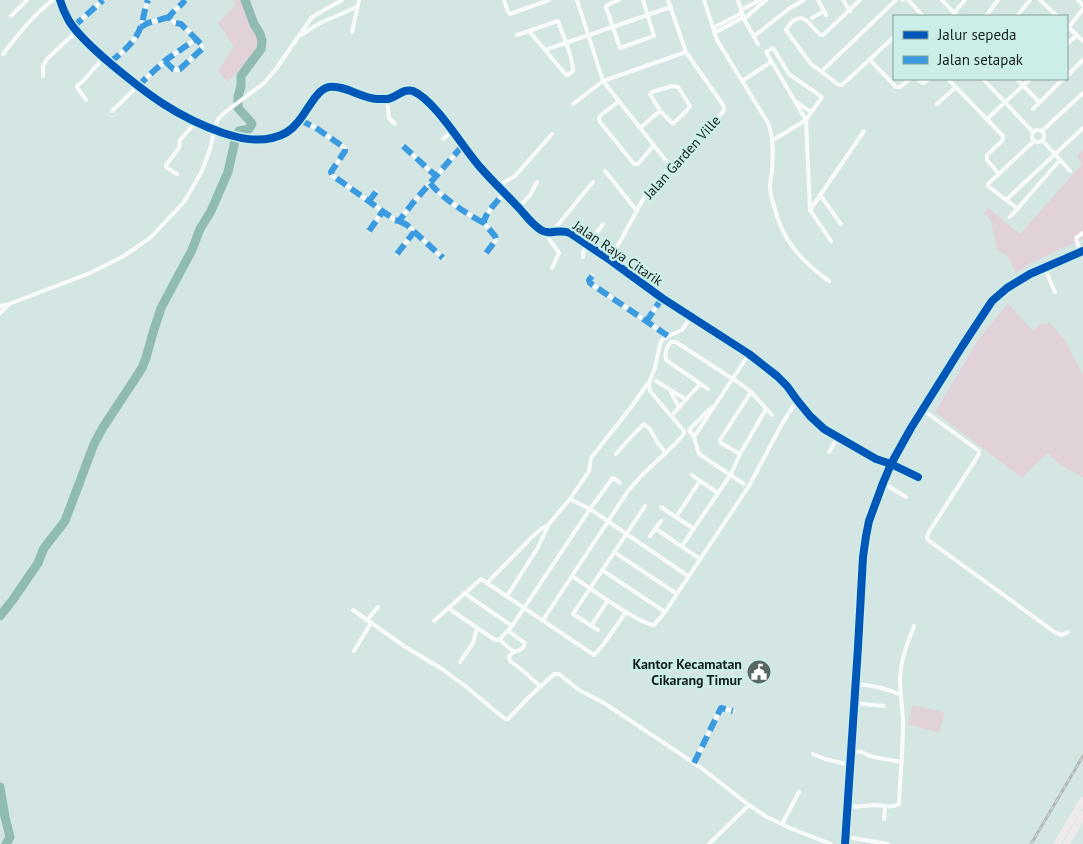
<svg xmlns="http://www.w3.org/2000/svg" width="1083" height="844" font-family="'PT Sans',sans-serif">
  <rect width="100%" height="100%" fill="#d4e6e3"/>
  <!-- green -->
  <g fill="#e1d2da">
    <path d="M234,0H241L254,28L258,43C250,59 240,71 227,82L218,71L234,46L218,23L236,4Z"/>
    <path d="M1083,150V239L1031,263L1016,273L1008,257L997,249L991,221L984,213L988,208L1020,234L1082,164L1077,156Z"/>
    <path d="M1008,303L1033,331L1040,324L1050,323L1065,340L1083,375V477L1060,465L1048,453L1022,478L935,412L978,340Z"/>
    <path d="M912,705L945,712L939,733L908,724Z"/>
  </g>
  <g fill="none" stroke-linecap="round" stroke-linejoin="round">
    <!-- river -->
    <g stroke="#8fbbb3" stroke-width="9">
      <path d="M0,616L12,601L38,563L44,548L65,521L94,444L102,429L142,368L146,358L152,336L161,308L192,250L200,229L211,211L228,172L235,141L239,131L249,129L252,124L249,120L238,108V97L241,86V76L261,49L262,41L260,34L254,24L245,0"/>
      <path d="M0,787L5,817L10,837L6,844"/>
    </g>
    <!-- minor -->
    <g stroke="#f9fbfb" stroke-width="4">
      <path d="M504,0L508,12L510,14L549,0"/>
      <path d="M577,0L603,81L671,167"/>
      <path d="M619,0L609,4L606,7L620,48L654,36L643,0"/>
      <path d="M704,0L717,40L768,123C774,139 773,154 772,172C771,177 770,182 770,187C770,193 772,200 774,206C782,240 801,261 829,281"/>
      <path d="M738,0L744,19L758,44"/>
      <path d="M818,0L826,15"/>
      <path d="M843,0L850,11"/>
      <path d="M860,0L823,35H820L807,21L802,18C794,18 790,23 786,30L788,33L811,64L839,85H842L894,37"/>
      <path d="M902,0H903"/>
      <path d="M908,0L923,16"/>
      <path d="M942,0L957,16"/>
      <path d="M1040,0L1057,16"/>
      <path d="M1078,0L1083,5"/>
      <path d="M741,10L760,0"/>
      <path d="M954,13L965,0"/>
      <path d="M11,16L27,0"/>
      <path d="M986,16L998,0"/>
      <path d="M1017,16L1030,0"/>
      <path d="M812,18L824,11"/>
      <path d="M744,19L766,0"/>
      <path d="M73,27L103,0"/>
      <path d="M141,27L148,23L169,17"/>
      <path d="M1068,27L1083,41"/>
      <path d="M1069,27L1083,9"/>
      <path d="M713,28L742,13"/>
      <path d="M529,31L545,50"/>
      <path d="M352,32L359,0"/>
      <path d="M714,33L744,17"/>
      <path d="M301,35L320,23L357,7"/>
      <path d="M517,35L558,21C563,36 573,56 573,71L568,75H566L545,50L671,7"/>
      <path d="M754,36L790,8L804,0"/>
      <path d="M1067,44L1077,35"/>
      <path d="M3,54C18,35 33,15 53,0"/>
      <path d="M870,60L896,87H900L910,79"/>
      <path d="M165,61L173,69L177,70L180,69L202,49L201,44L196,39"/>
      <path d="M110,62C124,51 137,41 142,23C144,15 145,8 148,0"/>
      <path d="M822,71L896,0"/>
      <path d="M43,76V66L47,59L77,31"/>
      <path d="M1067,76L1083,60"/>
      <path d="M917,79L923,83L929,79"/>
      <path d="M948,79L1003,136V138L1002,141L987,155V160L999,174"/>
      <path d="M983,79L1033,132"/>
      <path d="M1017,79L1039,102"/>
      <path d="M742,81L771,62"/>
      <path d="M672,86L678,87L690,106L686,111L673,124L660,111L650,94L652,92Z"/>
      <path d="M387,99L389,118L395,124"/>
      <path d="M86,100L77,87V86L83,81L104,57"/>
      <path d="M619,101L600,116L599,119L600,122L634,164H638L654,145"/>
      <path d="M795,101L811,112"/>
      <path d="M573,104L603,81L686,52"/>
      <path d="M937,104L956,87"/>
      <path d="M1033,109L1063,79"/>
      <path d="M112,111L145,79L166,60L196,39L195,37L181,24L175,23L169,17C172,12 181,6 185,0"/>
      <path d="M987,119L1030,79"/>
      <path d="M300,120L316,128L345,148V151L331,172L332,175L395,220L399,221L412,204L463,145"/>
      <path d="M640,128L660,111"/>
      <circle cx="1038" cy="136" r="6"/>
      <path d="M1042,131L1083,93"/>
      <path d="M443,139L452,131"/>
      <path d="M773,140L806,120L822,97L789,74L773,48L766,52L806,120L810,210L831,241"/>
      <path d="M1042,140L1070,171"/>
      <path d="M403,146L436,176"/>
      <path d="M605,171L637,211"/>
      <path d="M177,174L166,167V165L179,148L180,140L196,122"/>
      <path d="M430,183C441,197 468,215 484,223"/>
      <path d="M498,186L515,176L552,134"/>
      <path d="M820,195L841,224"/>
      <path d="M1007,199L1083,128"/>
      <path d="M369,201L376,192"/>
      <path d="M519,207L530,195L537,182"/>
      <path d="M1018,209L988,186V184L1034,141"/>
      <path d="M810,210L864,131"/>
      <path d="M1010,217L1060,160"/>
      <path d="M399,221L407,225L443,258"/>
      <path d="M369,231L383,211"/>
      <path d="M547,232C548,242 555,245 559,253L552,268"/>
      <path d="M552,232L593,182"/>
      <path d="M1080,252L1076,238L1083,233"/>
      <path d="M486,253L496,240L495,236L484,223C484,214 498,201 504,193"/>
      <path d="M397,254L414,232"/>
      <path d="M583,257V252L603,224"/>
      <path d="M610,260L646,194L723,112L724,109L723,105L686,52L668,0"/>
      <path d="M1044,267L1055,292"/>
      <path d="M592,276L589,280L590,283L668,336"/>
      <path d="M0,306L9,304L90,273L124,256L151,237L184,202L202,171L211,146L215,127L218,119L224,113L264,83L276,69L312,17L342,0"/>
      <path d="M0,313L9,304"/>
      <path d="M646,322L662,298"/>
      <path d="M656,381L685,399"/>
      <path d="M708,389L666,360C665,354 666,347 671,342H676L742,385L751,392L772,415"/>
      <path d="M671,392L679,407"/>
      <path d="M923,410L979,451V454L929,532L927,537L928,540L1056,633L1062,635L1068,632"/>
      <path d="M674,413L700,384"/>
      <path d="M694,437L689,430L712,407"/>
      <path d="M829,452L838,437"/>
      <path d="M616,454L630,438L644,424L650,429L657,442L666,453"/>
      <path d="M740,454L721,443L720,440L751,392"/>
      <path d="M891,464L918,477"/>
      <path d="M692,475L700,481"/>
      <path d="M883,483L906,497"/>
      <path d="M744,484L699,454L694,437L749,354"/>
      <path d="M570,499L590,509L688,576"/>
      <path d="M661,507L676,517"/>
      <path d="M656,529L700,559"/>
      <path d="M694,529L676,517L700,481L718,493"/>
      <path d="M650,536L661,521"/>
      <path d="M682,546L731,474L740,454L766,409"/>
      <path d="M614,552L677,594"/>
      <path d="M602,570L665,612"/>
      <path d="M572,576C587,586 640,625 654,625L665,612L749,486L782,424L797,400"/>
      <path d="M487,583L532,537L541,529L548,525"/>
      <path d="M464,593L512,626"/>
      <path d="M507,596L537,549L549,524L570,499L589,471L591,458L632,406L648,383"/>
      <path d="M448,608L495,640H499L512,626L590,509L612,479L613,478L620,483"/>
      <path d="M353,610L404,646L442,669L464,685L505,719H508L527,699L554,674H559L579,690L604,703L700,767L749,805L767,817L792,829L831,844"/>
      <path d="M367,620L378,607"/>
      <path d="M543,620L628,491L642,475L675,444L684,434V431L650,391L649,383L655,368L660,344L662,340L668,336L682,330L691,317"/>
      <path d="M434,621L481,579L594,655L603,645L626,612"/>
      <path d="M591,626L608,600"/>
      <path d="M598,630L573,614L645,506"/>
      <path d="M508,631L525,643C524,649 519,651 514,652"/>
      <path d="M499,639L514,652L509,656L510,661L522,670L540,686"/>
      <path d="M354,651L371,623"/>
      <path d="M460,662L473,643L477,628"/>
      <path d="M855,684C872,685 886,688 901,695"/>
      <path d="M854,703L884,706"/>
      <path d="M852,751L861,752L873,757L902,762"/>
      <path d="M813,754L825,759L850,765"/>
      <path d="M694,763L721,708L733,711"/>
      <path d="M848,807C857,807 865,806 874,805C883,805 890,809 899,804C900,777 903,750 903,723C903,709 900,695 900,681C900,662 907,644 914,626"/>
      <path d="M884,819L885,807"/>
      <path d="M782,824L799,792"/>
      <path d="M846,837L888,844"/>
      <path d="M709,844L749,805"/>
    </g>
    <!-- tertiary -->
    <g stroke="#f9fbfb" stroke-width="5">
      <path d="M60,0C63,8 66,17 71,24C82,39 98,52 112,65C149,96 178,117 224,133C239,138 254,142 270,139C280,137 290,131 297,123C305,114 316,90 327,87C343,84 362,99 378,99C380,99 387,99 389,98C397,96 404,88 413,92C436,101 463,147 479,166C491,180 504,192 516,204C522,211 527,218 533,224C550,240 553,226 567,232C580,237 592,247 602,255C623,269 642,284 662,298C691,318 723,334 751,355C763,365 777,374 787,386C795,396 801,407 810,415C823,430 841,438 858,447C869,454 879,459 891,464"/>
      <path d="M845,844L858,647L863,557L866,536L869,521L883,483L891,464L911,428L963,345L992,301L1007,288L1030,274L1083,251"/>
    </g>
    <!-- trunk -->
    <g stroke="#eee9ec" stroke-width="7">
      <path d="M1057,844L1083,800"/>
      <path d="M1066,844L1083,815"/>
    </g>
    <defs>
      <path id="rail" d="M1031,844L1083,756"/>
    </defs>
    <!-- rail casing -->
    <use href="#rail" stroke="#b2b6b6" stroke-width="3"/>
    <!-- rail -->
    <use href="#rail" stroke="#cceee8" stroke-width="1" stroke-dasharray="4" stroke-linecap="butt"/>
    <!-- quiet -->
    <g stroke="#3b9be0" stroke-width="6" stroke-dasharray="12 6" stroke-linecap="butt">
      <path d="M73,27L103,0"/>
      <path d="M141,27L148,23L169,17"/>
      <path d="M165,61L173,69L177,70L180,69L202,49L201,44L196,39"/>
      <path d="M110,62C124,51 137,41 142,23C144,15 145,8 148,0"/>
      <path d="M138,87L145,79L166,60L196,39L181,24L175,23L169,17C172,12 181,6 185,0"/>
      <path d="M300,120L316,128L345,148V151L331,172L332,175L395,220L399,221L412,204L463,145"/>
      <path d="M403,146L436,176"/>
      <path d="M430,183C441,197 468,215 484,223"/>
      <path d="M369,201L376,192"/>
      <path d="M399,221L407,225L443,258"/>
      <path d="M369,231L383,211"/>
      <path d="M486,253L496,240L495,236L484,223C484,214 498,201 504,193"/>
      <path d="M397,254L414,232"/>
      <path d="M592,276L589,280L590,283L668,336"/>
      <path d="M646,322L662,298"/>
      <path d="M694,763L721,708L733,711"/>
    </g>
    <defs>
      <g id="cycleway">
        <path d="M60,0C62,7 65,14 69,21C78,35 98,53 111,64C148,95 177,117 223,133C239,138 255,142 272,138C281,136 291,131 297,123C306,114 316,89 329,87C345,85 361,98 377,99C380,99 385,99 388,99C397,97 403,88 413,91C436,101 463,148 480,167C492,181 505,193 517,206C525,214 531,224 541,230C550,236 559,228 570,233L610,260L662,298L749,354L777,376L787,386L797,400L810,416L824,429L876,459L891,464L918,477"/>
        <path d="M845,844L858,647L863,557L866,536L869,521L883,483L891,464L911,428L963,345L992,301L1007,288L1030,274L1083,251"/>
      </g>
    </defs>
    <!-- cycleway casing -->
    <use href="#cycleway" stroke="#cceee8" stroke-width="11"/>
    <!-- cycleway -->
    <use href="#cycleway" stroke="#0057b8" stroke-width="8"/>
  </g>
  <!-- icons -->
  <defs>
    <symbol id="civic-disc" viewBox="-11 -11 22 22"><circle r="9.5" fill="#586664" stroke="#cceee8"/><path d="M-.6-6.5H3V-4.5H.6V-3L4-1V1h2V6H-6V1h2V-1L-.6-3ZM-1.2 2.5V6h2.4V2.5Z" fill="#fff"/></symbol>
  </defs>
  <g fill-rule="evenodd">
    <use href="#civic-disc" x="745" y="658" width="28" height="28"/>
  </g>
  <g text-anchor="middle" stroke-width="5" stroke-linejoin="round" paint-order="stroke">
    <!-- street labels -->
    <g font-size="14" fill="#15211f" stroke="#cceee8">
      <text transform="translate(682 157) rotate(-48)" y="5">Jalan Garden Ville</text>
      <text transform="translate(618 253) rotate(34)" y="5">Jalan Raya Citarik</text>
    </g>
    <!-- poi labels -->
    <g font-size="14" font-weight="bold" fill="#15211f" stroke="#cceee8" text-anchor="end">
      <text x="742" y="669">Kantor Kecamatan<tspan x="742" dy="16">Cikarang Timur</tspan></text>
    </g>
  </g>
  <!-- legend -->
  <rect x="893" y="15" width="175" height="65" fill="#cceee8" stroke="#839c98"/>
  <rect x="903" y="31" width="25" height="8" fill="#0057b8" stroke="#839c98"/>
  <text x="938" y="40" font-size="15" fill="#15211f">Jalur sepeda</text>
  <rect x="903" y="56" width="25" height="8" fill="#3b9be0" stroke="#839c98"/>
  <text x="938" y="65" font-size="15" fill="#15211f">Jalan setapak</text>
</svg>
